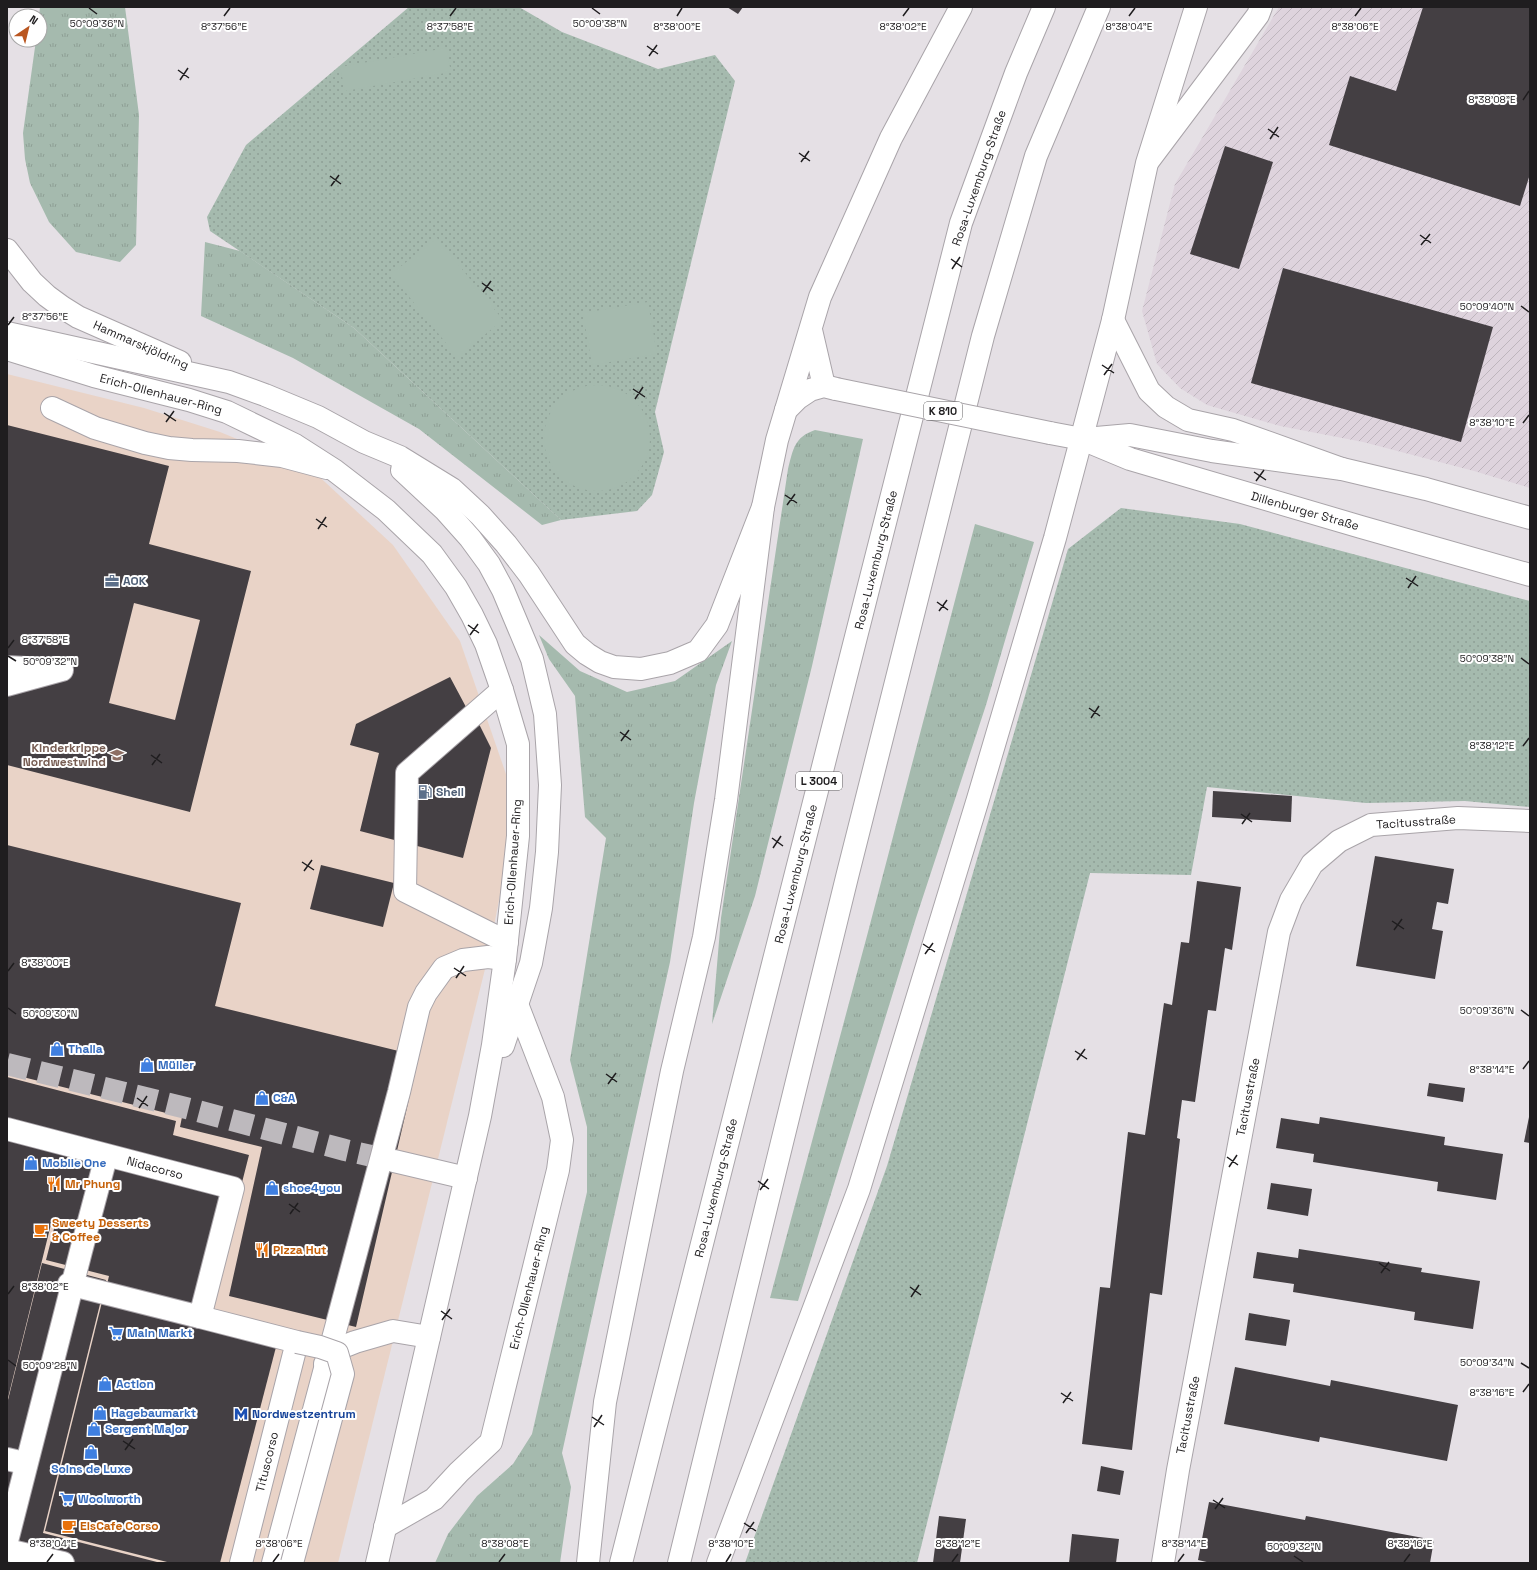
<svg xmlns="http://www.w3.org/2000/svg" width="1537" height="1570" font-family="'Space Grotesk',sans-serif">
  <defs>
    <pattern id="industrial-furrows" width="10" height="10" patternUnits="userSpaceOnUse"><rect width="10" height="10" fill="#ded3dd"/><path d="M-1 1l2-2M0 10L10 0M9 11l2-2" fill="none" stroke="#beb5bd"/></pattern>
    <pattern id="grass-tufts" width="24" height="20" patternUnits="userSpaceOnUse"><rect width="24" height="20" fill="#a5baae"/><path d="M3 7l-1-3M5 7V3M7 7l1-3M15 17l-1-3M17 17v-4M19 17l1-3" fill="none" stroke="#8e9f95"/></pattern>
    <pattern id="park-dots" width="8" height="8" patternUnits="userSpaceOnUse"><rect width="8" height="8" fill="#a5baae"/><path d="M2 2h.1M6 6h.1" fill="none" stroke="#8e9f95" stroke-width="1.8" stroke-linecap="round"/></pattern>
  </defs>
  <rect width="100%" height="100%" fill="#e5e0e5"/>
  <!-- commercial -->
  <path fill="#e9d3c7" d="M7,374L144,408L220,432L312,470L393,545L460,641L507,777L506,864L488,957L338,1563H7Z"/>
  <!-- industrial -->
  <path fill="url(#industrial-furrows)" d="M1279,7H1530V488L1474,471L1363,442L1280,426L1207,405L1180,388L1157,364L1142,311L1175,184Z"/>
  <!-- grass -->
  <g fill="url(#grass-tufts)">
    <path d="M40,7H125L139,115L136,245L120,262L76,252L49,222L30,183L25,159L23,133L36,40H40V16H39Z"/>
    <path d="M205,242L240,251L354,328L561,520L542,525L419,429L293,358L201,316Z"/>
    <path d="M815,430L863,439L812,666L755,896L712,1024L721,918L788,469C793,450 794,437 815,430Z"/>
    <path d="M975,524L1034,542L986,705L916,918L798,1301L770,1298L868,932Z"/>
    <path d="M539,635L580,671L627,692L675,681L732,641L716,685L694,803L670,962L562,1453L571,1487L560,1563H435L448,1534L477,1496L513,1464L532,1434L587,1192V1127L570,1060L606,838L585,817L575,696L549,659Z"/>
  </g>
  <!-- park -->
  <g fill="url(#park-dots)">
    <path d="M409,7H519L562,32L658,69L715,55L735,81L655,412L664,452L652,495L637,511L561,520L354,328L210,231L207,217L246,145Z"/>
    <path d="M1121,508L1240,524L1530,601V807L1465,801L1366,803L1207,787L1191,875L1090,873L917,1563H745L887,1166L1068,549Z"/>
  </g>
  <!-- garden -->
  <g fill="#a5baae">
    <path d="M446,48L451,72L345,91L340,67Z"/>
    <path d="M437,238L503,320L457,357L391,274Z"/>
    <path d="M648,302L657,354L592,365L583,313Z"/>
    <circle cx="597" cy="438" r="53"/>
  </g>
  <!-- building -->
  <g fill="#443f43" fill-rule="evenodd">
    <path d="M727,7H743L738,14Z"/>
    <path d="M1423,7H1530V174L1520,206L1329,145L1350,76L1396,91Z"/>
    <path d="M1225,146L1273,162L1239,269L1190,254Z"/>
    <path d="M1283,268L1493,327L1461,442L1251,383Z"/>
    <path d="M7,425L169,466L149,544L251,571L190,812L7,765ZM134,603L200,620L175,720L109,703Z"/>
    <path d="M450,677L466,707L469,704L491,748L463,858L360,831L379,753L350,745L356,724Z"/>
    <path d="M1213,791L1292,796L1291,822L1212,817Z"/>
    <path d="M7,845L241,903L215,1006L419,1056L356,1327L229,1296L262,1147L180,1127L182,1117L7,1073Z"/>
    <path d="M1375,856L1454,869L1448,904L1437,902L1432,929L1443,931L1435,979L1356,966Z"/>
    <path d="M321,865L394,883L383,927L310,909Z"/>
    <path d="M1197,881L1241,887L1232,950L1225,948L1216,1011L1208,1010L1195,1102L1182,1100L1177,1138L1180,1139L1162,1295L1150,1293L1132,1450L1082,1444L1100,1287L1110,1288L1128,1132L1145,1135L1164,1003L1172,1005L1181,942L1189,943Z"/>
    <path d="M7,1077L176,1121L173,1135L249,1155L207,1320L105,1293L109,1276L46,1260L56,1221L52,1220L8,1398ZM68,1152L73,1153L71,1162L67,1161Z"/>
    <path d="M1429,1083L1465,1088L1463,1102L1427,1096Z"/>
    <path d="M1320,1117L1445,1137L1444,1145L1503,1154L1496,1200L1437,1191L1438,1182L1313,1162L1314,1154L1276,1148L1281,1118L1319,1124Z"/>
    <path d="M1529,1117H1530V1143L1524,1142Z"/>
    <path d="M1271,1183L1312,1189L1308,1216L1267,1209Z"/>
    <path d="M1299,1249L1422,1268L1421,1272L1480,1281L1473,1329L1414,1320L1415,1312L1293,1292L1294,1284L1253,1278L1257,1252L1298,1258Z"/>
    <path d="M42,1263L106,1280L43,1533L161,1563H7V1404Z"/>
    <path d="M102,1302L276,1347L220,1563H171L45,1531Z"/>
    <path d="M1249,1313L1290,1320L1286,1346L1245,1340Z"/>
    <path d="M1235,1367L1330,1386L1331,1380L1458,1405L1447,1461L1320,1437L1319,1442L1224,1424Z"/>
    <path d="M1101,1466L1124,1471L1120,1495L1097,1491Z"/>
    <path d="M1209,1502L1305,1520L1306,1516L1434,1540L1430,1563H1211L1198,1560Z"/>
    <path d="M939,1516L966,1519L960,1563H933Z"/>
    <path d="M1072,1534L1119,1539L1116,1563H1069Z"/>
  </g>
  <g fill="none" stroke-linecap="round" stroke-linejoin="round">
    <!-- minor-tunnel -->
    <path stroke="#bdb9bd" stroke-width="22" stroke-dasharray="22 11" stroke-linecap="butt" d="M7,1064L190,1109L345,1150L394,1161"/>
    <defs>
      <g id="minor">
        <path d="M1149,160L1258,15L1261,7"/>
        <path d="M52,408L95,428L145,443L169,448L192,450L238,451L282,456L327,468"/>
        <path d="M7,667L45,669"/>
        <path d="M7,685L62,670"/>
        <path d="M502,690L407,773L405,891L507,942"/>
        <path d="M7,1129L233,1188L200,1317L69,1284"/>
        <path d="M394,1161L466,1178"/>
        <path d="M200,1317L297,1342L241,1563"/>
        <path d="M325,1364L340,1348L355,1342L393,1331L429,1337"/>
        <path d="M7,1459L24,1463"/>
        <path d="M385,1527L434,1499L459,1472L491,1442L558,1170L562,1140L553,1097L517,1004"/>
        <path d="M7,1541L81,1251L106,1157"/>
        <path d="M7,1550L63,1563"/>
        <path d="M273,1563L399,1092L419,1007L426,993L444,968L463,960L488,957L505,959"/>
        <path d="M1163,1563L1178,1470L1279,932L1291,900L1312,864L1339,841L1371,825L1458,818L1530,821"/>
      </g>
      <g id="major">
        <path d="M7,250L32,282L47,296L62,307L78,317L180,362"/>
        <path d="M7,333L229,382L265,395L318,417L364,442L400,457L452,489L480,515L506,544L529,574L575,644L587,654L600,662L614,667L641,669L670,663L698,651L717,625L763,507L777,440L786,410L798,398L810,390L824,386L836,389"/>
        <path d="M7,349L94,376L189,400L227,412L295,445L334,470L386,510L432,554L456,587L472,615L486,644L502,690L518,744V836L505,959L493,1045L480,1116L377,1563"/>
        <path d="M1050,433L1082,439L1130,459L1361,527L1530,575"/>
        <path d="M1085,439L1130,435L1212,451L1342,469L1426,489L1530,518"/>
        <path d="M402,470L445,510L470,538L489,564L503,590L532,659L545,714L550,785L547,852L541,908L531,963L503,1046"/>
      </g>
      <g id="highway">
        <path d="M1113,320L1149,391L1166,407L1188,420L1233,430L1342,469"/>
        <path d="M811,330L824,386"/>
        <path d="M786,410L820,297L891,138L961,7"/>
        <path d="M588,1563L605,1402L672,1071L704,937L726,800L763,507"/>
        <path d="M621,1563L961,223L1016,73L1044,7"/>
        <path d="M679,1563L847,877L983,336L1036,156L1099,7"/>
        <path d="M718,1563L859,1189L978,799L1055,538L1113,320L1147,163L1196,7"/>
      </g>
    </defs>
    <!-- minor casing -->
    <use href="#minor" stroke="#a9a4a9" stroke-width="24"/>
    <!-- major casing -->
    <use href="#major" stroke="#a9a4a9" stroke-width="24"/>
    <!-- highway casing -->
    <use href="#highway" stroke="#a9a4a9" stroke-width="24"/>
    <!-- minor -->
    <use href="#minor" stroke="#fff" stroke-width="22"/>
    <!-- major -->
    <use href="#major" stroke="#fff" stroke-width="22"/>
    <!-- highway -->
    <use href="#highway" stroke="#fff" stroke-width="22"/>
    <defs>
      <path id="minor-bridge" d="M292,1563L343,1374L337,1353L320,1347L297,1342"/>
      <path id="major-bridge" d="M836,389L1050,433"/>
    </defs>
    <!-- minor-bridge casing -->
    <use href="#minor-bridge" stroke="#a9a4a9" stroke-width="24" stroke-linecap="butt"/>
    <!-- major-bridge casing -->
    <use href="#major-bridge" stroke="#a9a4a9" stroke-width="24" stroke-linecap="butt"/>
    <!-- minor-bridge -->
    <use href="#minor-bridge" stroke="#fff" stroke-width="22"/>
    <!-- major-bridge -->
    <use href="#major-bridge" stroke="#fff" stroke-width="22"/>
  </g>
  <!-- ticks -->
  <path fill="none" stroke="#1f1d1f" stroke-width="1.5" d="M89,8L97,14M592,8L600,14M224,16L230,8M450,16L456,8M677,16L682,8M903,16L909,8M1129,16L1135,8M1355,16L1361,8M647,46L658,54M649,56L657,45M178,70L189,78M180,80L188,68M1523,100L1529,91M1268,129L1279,137M1270,139L1278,127M799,153L810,161M801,162L809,151M330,176L341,184M331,186L339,175M1420,235L1431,243M1421,245L1430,234M951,259L962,267M952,269L960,257M482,283L493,291M483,292L491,281M1521,306L1529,312M8,325L14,317M1102,365L1114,373M1104,375L1112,364M633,389L645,397M635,399L643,387M164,413L176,421M166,422L174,411M1523,423L1529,415M1254,472L1266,480M1256,481L1264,470M785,495L797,503M787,505L795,494M316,519L327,527M318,529L326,517M1406,578L1418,586M1408,588L1416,576M937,602L948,610M939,611L947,600M468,625L479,633M470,635L478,624M8,648L14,640M8,656L16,661M1521,658L1529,664M1089,708L1100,716M1091,718L1099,706M620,732L631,740M621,741L629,730M1523,746L1529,738M151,755L162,763M152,765L160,754M1241,814L1252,822M1242,824L1250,813M772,838L783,846M773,848L781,836M302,862L314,870M304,871L312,860M1392,921L1404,929M1394,930L1402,919M923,944L935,952M925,954L933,943M454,968L466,976M8,971L14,963M456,978L464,966M8,1008L16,1014M1521,1010L1529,1016M1075,1051L1087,1059M1077,1060L1085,1049M1523,1069L1529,1061M606,1074L617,1082M608,1084L616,1073M137,1098L148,1106M139,1108L147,1096M1227,1157L1238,1165M1229,1167L1237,1155M758,1181L769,1189M760,1190L768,1179M289,1204L300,1212M290,1214L298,1203M1379,1263L1390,1271M1381,1273L1389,1262M910,1287L921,1295M8,1294L14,1286M911,1297L919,1285M441,1311L452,1319M442,1320L450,1309M8,1360L16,1366M1521,1363L1529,1368M1523,1392L1529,1384M1061,1393L1073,1401M1063,1403L1071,1392M592,1417L604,1425M594,1427L602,1415M123,1441L135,1449M125,1450L133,1439M1213,1500L1225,1508M1215,1509L1223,1498M744,1523L756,1531M746,1533L754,1522M1294,1556L1303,1562M47,1562L53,1554M273,1562L279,1554M499,1562L505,1554M726,1562L731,1554M952,1562L958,1554M1178,1562L1184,1554M1404,1562L1410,1554"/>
  <!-- icons -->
  <defs>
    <symbol id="office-bare" viewBox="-9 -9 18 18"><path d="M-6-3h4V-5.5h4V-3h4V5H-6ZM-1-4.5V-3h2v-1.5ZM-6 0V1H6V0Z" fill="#5c6f8a" stroke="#fff" stroke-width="2.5" paint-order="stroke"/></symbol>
    <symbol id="school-bare" viewBox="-9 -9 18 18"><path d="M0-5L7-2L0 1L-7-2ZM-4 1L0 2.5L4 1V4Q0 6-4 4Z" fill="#8d6e63" stroke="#fff" stroke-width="2.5" paint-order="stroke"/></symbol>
    <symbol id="fuel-bare" viewBox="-9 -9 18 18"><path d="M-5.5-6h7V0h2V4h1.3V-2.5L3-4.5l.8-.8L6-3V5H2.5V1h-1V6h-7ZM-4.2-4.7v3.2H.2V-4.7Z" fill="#5c6f8a" stroke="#fff" stroke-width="2.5" paint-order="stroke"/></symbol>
    <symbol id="shop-bare" viewBox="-9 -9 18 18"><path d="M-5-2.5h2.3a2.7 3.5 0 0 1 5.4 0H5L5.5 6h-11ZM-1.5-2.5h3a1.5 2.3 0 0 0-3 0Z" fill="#3f7fe0" stroke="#fff" stroke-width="2.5" paint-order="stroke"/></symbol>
    <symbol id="restaurant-bare" viewBox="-9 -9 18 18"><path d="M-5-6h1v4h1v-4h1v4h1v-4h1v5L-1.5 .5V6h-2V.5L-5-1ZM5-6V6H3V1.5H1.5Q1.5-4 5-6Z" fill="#e8710a" stroke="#fff" stroke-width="2.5" paint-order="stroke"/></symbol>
    <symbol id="cafe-bare" viewBox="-9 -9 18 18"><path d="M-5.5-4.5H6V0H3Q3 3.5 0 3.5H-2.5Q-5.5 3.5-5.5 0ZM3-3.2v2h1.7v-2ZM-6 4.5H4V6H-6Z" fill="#e8710a" stroke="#fff" stroke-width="2.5" paint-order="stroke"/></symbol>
    <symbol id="supermarket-bare" viewBox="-9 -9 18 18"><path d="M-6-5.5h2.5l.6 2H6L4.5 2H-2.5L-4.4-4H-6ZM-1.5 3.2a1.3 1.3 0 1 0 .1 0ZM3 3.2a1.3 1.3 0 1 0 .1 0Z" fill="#3f7fe0" stroke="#fff" stroke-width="2.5" paint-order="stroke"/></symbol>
    <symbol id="metro-bare" viewBox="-9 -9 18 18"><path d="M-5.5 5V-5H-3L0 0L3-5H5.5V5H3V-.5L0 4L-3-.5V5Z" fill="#1a4fb4" stroke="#fff" stroke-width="2.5" paint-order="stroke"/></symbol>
  </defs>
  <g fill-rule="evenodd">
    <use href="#office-bare" x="102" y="571" width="20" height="20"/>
    <use href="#school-bare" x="107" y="745" width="20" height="20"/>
    <use href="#fuel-bare" x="415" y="782" width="20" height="20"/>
    <use href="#shop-bare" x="47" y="1039" width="20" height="20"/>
    <use href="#shop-bare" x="137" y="1055" width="20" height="20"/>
    <use href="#shop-bare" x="252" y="1088" width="20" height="20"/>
    <use href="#shop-bare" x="21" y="1153" width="20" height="20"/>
    <use href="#restaurant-bare" x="44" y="1174" width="20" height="20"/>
    <use href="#shop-bare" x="262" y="1178" width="20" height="20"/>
    <use href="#cafe-bare" x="31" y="1220" width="20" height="20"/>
    <use href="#restaurant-bare" x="252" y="1240" width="20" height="20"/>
    <use href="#supermarket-bare" x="106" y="1323" width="20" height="20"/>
    <use href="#shop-bare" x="95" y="1374" width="20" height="20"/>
    <use href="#shop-bare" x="90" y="1403" width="20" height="20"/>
    <use href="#metro-bare" x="231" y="1404" width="20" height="20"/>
    <use href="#shop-bare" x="84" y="1419" width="20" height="20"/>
    <use href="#shop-bare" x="81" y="1442" width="20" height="20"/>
    <use href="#supermarket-bare" x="57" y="1489" width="20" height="20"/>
    <use href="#cafe-bare" x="59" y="1516" width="20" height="20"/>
  </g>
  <g text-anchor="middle" stroke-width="4" stroke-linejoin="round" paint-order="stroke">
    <!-- shield labels -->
    <g fill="#fff" stroke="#626162" stroke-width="1">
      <rect x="924" y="402" width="38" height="18" rx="3"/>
      <rect x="796" y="772" width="46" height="18" rx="3"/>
    </g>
    <g font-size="11" font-weight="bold" fill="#1f1d1f">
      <text x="943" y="415">K 810</text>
      <text x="819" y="785">L 3004</text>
    </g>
    <!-- street labels -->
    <g font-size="12" fill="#1f1d1f" stroke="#fff">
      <text transform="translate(979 178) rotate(-71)" y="4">Rosa-Luxemburg-Straße</text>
      <text transform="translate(141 345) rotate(24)" y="4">Hammarskjöldring</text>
      <text transform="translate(161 394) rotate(15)" y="4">Erich-Ollenhauer-Ring</text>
      <text transform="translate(1305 511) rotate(16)" y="4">Dillenburger Straße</text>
      <text transform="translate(876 560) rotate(-76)" y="4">Rosa-Luxemburg-Straße</text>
      <text transform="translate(1416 822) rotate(-4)" y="4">Tacitusstraße</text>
      <text transform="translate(513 862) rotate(-86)" y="4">Erich-Ollenhauer-Ring</text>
      <text transform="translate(796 874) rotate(-76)" y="4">Rosa-Luxemburg-Straße</text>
      <text transform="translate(1248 1097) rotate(-79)" y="4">Tacitusstraße</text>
      <text transform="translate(155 1168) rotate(15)" y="4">Nidacorso</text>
      <text transform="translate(716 1188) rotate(-76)" y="4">Rosa-Luxemburg-Straße</text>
      <text transform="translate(529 1288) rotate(-76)" y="4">Erich-Ollenhauer-Ring</text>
      <text transform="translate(1188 1415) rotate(-79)" y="4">Tacitusstraße</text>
      <text transform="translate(267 1462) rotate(-76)" y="4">Tituscorso</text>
    </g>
    <!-- service labels -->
    <g font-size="12" font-weight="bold" fill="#4e5e75" stroke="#fff" text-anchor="start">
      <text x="123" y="585">AOK</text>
      <text x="436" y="796">Shell</text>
    </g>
    <!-- education labels -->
    <g font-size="12" font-weight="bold" fill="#785e54" stroke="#fff" text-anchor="end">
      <text x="106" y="752">Kinderkrippe<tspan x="106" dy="14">Nordwestwind</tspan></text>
    </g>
    <!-- shop labels -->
    <g font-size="12" font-weight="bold" fill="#366cbe" stroke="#fff" text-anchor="start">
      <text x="68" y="1053">Thalia</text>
      <text x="158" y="1069">Müller</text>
      <text x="273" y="1102">C&amp;A</text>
      <text x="42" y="1167">Mobile One</text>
      <text x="283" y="1192">shoe4you</text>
      <text x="127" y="1337">Main Markt</text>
      <text x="116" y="1388">Action</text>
      <text x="111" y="1417">Hagebaumarkt</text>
      <text x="105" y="1433">Sergent Major</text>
      <text x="91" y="1473" text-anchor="middle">Soins de Luxe</text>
      <text x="78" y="1503">Woolworth</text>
    </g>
    <!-- food labels -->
    <g font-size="12" font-weight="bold" fill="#c56008" stroke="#fff" text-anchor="start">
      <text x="65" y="1188">Mr Phung</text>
      <text x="52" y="1227">Sweety Desserts<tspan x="52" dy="14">&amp; Coffee</tspan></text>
      <text x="273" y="1254">Pizza Hut</text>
      <text x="80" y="1530">EisCafe Corso</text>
    </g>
    <!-- transit labels -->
    <g font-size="12" font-weight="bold" fill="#164399" stroke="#fff" text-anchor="start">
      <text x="252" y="1418">Nordwestzentrum</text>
    </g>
  </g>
  <g font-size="10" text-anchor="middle" fill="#1f1d1f" stroke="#fff" stroke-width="4" stroke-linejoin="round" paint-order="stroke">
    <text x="97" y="27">50°09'36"N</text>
    <text x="600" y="27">50°09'38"N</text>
    <text x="224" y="30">8°37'56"E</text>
    <text x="450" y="30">8°37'58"E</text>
    <text x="677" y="30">8°38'00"E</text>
    <text x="903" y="30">8°38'02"E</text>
    <text x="1129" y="30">8°38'04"E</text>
    <text x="1355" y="30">8°38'06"E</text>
    <text x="1492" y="103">8°38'08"E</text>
    <text x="1487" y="310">50°09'40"N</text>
    <text x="45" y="320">8°37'56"E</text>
    <text x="1492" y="426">8°38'10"E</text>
    <text x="45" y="643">8°37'58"E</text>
    <text x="1487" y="662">50°09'38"N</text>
    <text x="50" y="665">50°09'32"N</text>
    <text x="1492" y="749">8°38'12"E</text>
    <text x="45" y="966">8°38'00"E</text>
    <text x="1487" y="1014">50°09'36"N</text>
    <text x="50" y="1017">50°09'30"N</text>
    <text x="1492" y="1073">8°38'14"E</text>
    <text x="45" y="1290">8°38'02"E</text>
    <text x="1487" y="1366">50°09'34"N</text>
    <text x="50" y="1369">50°09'28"N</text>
    <text x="1492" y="1396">8°38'16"E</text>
    <text x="53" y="1547">8°38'04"E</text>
    <text x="279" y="1547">8°38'06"E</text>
    <text x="505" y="1547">8°38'08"E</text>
    <text x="731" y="1547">8°38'10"E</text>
    <text x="958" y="1547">8°38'12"E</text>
    <text x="1184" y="1547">8°38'14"E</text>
    <text x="1410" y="1547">8°38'16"E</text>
    <text x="1294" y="1550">50°09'32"N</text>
  </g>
  <!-- border -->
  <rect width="1537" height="1570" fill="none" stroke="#1f1d1f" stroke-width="16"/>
  <!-- north arrow -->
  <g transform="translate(28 28) rotate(35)"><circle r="19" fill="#ffffff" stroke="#a5a5a5"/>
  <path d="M0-3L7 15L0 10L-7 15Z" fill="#ba5620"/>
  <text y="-6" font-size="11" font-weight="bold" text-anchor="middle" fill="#1f1d1f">N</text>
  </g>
</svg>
